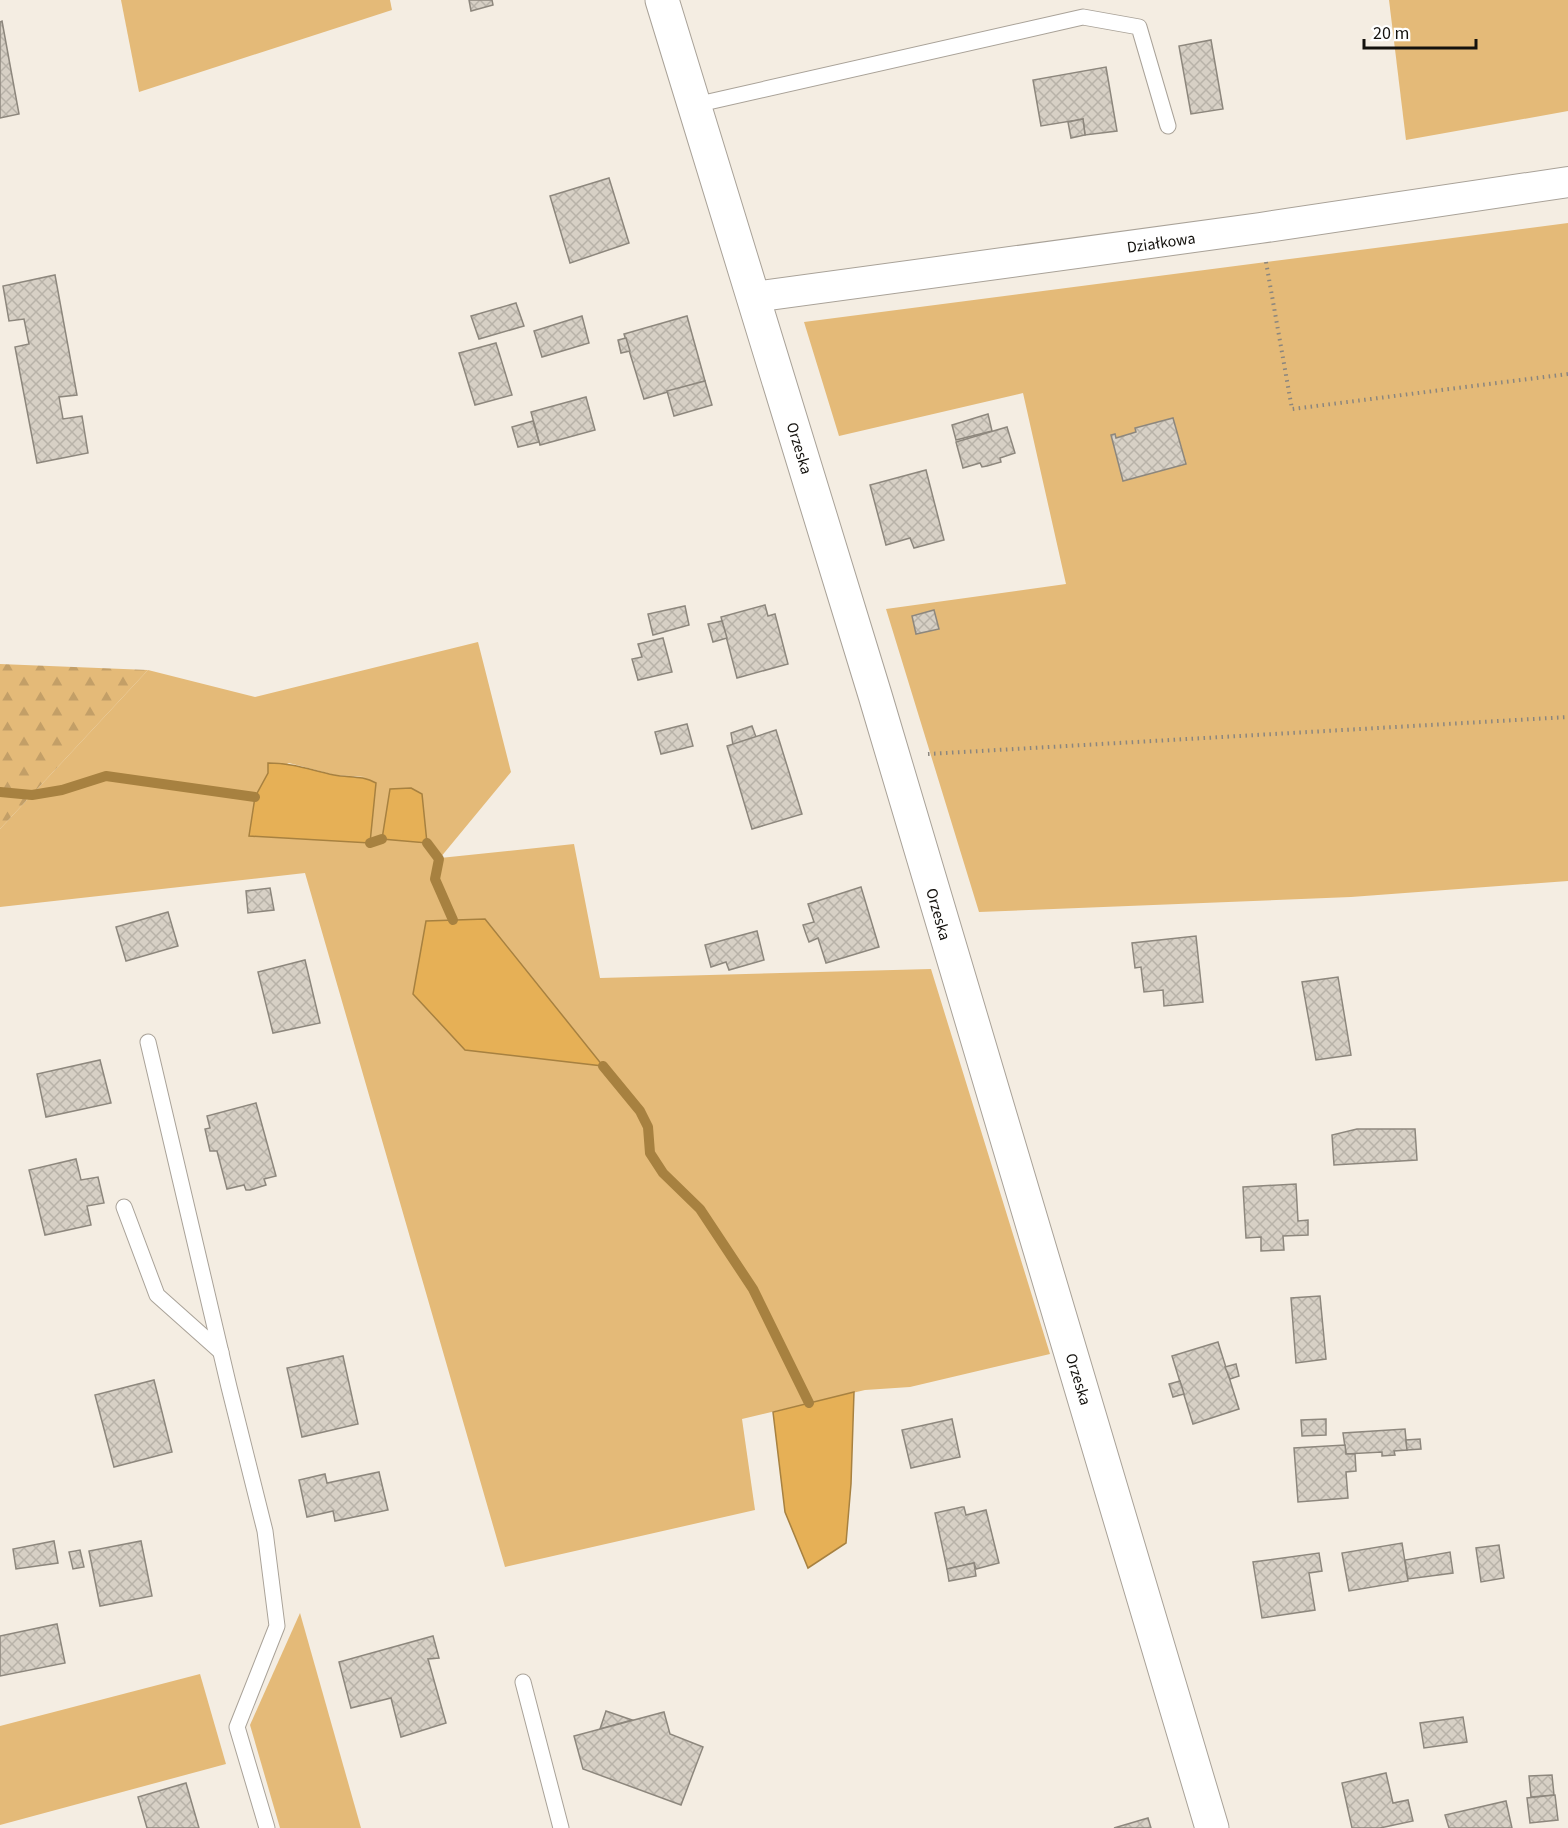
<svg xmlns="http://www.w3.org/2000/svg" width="1568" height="1828" font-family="'Source Sans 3',sans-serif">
  <defs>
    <pattern id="forest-firs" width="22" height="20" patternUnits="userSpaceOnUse" patternTransform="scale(1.5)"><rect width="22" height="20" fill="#e4ba78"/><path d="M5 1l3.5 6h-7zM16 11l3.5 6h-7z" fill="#c39f67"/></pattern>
    <pattern id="building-cross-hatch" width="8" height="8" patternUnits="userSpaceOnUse" patternTransform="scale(1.5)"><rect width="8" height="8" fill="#d7d0c5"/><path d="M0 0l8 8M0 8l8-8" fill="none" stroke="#b8b2a8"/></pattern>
  </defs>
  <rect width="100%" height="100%" fill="#f4ede2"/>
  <!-- green -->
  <g fill="#e4ba78" fill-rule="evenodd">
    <path d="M121,0H390L392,10L139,92Z"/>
    <path d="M1389,0H1568V111L1406,140Z"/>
    <path d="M1568,223V881L1351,897L979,912L886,609L1066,584L1023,393L839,436L804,322Z"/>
    <path d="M478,642L511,772L440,858L574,844L600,978L931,969L1050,1354L910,1387L865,1390L742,1419L755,1510L505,1567L305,873L0,907V829L148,670L255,697ZM289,763L335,775L365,777L255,797L268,773ZM485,919L602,1065L426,921Z"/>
    <path d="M300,1613L361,1828H280L250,1725Z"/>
    <path d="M200,1674L226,1764L0,1825V1726Z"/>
  </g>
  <!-- forest -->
  <path fill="url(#forest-firs)" d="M0,664L148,670L0,829Z"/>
  <!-- water -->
  <g fill="#e6b056" stroke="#a78140" stroke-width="1.5">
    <path d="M268,763C294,763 310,770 334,775C349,778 362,775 376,783L370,843L249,836L255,797L268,773Z"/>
    <path d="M411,788L422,794L427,843L382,839L390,789Z"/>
    <path d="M485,919L603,1066L465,1050L413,994L426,921Z"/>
    <path d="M854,1392L851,1484L846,1543L808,1568L785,1512L773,1412Z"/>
  </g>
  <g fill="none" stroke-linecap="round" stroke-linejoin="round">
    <!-- stream -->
    <g stroke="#a78140" stroke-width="10">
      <path d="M0,792L32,795L62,790L106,776L255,797"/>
      <path d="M370,843L382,839"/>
      <path d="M427,843L439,859L435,879L453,920"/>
      <path d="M603,1066L640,1111L648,1127L650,1153L663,1173L700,1209L753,1289L809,1403"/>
    </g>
  </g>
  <!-- building -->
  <g fill="url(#building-cross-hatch)" stroke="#8d877d" stroke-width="1.5">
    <path d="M469,0H492L493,5L471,11Z"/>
    <path d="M2,21L19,114L0,118V22Z"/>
    <path d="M1211,40L1223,109L1191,114L1179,46Z"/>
    <path d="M1106,67L1117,131L1085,135L1083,119L1041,126L1033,80Z"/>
    <path d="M1083,119L1085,135L1071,138L1068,122Z"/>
    <path d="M609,178L629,243L570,263L550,196Z"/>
    <path d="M55,275L77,395L59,397L63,419L82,416L88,453L37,463L15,347L29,344L24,319L9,321L3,286Z"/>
    <path d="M516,303L524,326L479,339L471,316Z"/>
    <path d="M582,316L589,343L542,357L534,331Z"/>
    <path d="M687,316L705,381L644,399L624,334Z"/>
    <path d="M626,338L630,351L621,353L618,340Z"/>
    <path d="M496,343L512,395L475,405L459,353Z"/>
    <path d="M705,381L712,405L674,416L667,391Z"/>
    <path d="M586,397L595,430L540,445L531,412Z"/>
    <path d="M988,414L992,431L956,440L952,425Z"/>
    <path d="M1173,418L1186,464L1123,481L1111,435L1115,434L1116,438L1136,432L1135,428Z"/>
    <path d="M533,421L539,442L518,447L512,427Z"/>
    <path d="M1007,427L1015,453L1000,458L1001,462L987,466L982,467L980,463L963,468L956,442Z"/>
    <path d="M926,470L944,540L914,548L910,538L886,545L870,485Z"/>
    <path d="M765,605L768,616L775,614L788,664L737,678L721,617Z"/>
    <path d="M685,606L689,625L653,635L648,614Z"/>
    <path d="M934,610L939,629L916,634L912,616Z"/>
    <path d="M722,621L727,638L713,642L708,624Z"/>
    <path d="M663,638L672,672L638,680L632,659L642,657L638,644Z"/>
    <path d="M687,724L693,746L661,754L655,732Z"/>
    <path d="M752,726L756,737L733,745L731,733Z"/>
    <path d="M776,730L802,814L752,829L727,746Z"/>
    <path d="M861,887L879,947L826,963L818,938L809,942L806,934L803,925L814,922L808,904Z"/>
    <path d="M270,888L274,910L248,913L246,891Z"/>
    <path d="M168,912L178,946L126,961L116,927Z"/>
    <path d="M757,931L764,960L729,970L726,962L711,967L705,945Z"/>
    <path d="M1196,936L1203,1002L1164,1006L1163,990L1144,992L1141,967L1135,968L1132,943Z"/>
    <path d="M305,960L320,1023L273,1033L258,972Z"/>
    <path d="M1338,977L1351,1055L1316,1060L1302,982Z"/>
    <path d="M100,1060L111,1103L46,1117L37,1074Z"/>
    <path d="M256,1103L276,1176L264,1179L266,1185L250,1190H246L244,1185L227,1189L217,1151H210L205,1129L210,1128L207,1116Z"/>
    <path d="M1357,1129H1415L1417,1160L1334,1165L1332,1135Z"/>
    <path d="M76,1159L81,1180L98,1177L104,1203L87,1206L91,1225L45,1235L29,1170Z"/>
    <path d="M1296,1184L1298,1221L1308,1220V1235L1283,1236L1284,1250L1261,1251V1237L1246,1238L1243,1187Z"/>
    <path d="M1320,1296L1326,1359L1296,1363L1291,1298Z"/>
    <path d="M1218,1342L1239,1409L1193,1424L1172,1356Z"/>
    <path d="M343,1356L358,1424L302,1437L287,1368Z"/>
    <path d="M1236,1364L1239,1376L1230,1379L1225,1367Z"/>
    <path d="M154,1380L172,1452L114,1467L95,1395Z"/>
    <path d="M1180,1381L1184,1394L1173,1397L1169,1384Z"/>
    <path d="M952,1419L960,1457L911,1468L902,1430Z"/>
    <path d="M1326,1419V1435L1302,1436L1301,1420Z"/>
    <path d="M1405,1429L1407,1450L1394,1451L1395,1455L1382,1456V1452L1346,1454L1343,1433Z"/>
    <path d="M1420,1439L1421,1449L1407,1450L1406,1440Z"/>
    <path d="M1345,1445L1346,1454H1355L1356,1471L1346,1472L1348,1498L1298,1502L1294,1448Z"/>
    <path d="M379,1472L388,1510L335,1521L333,1511L307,1517L299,1480L325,1474L327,1483Z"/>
    <path d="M962,1507H964L966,1515L986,1510L999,1563L976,1569L974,1563L947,1569L935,1513Z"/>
    <path d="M54,1541L58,1563L16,1569L13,1549Z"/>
    <path d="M141,1541L152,1596L100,1606L89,1551Z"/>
    <path d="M1402,1543L1408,1581L1349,1591L1342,1553Z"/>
    <path d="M1499,1545L1504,1578L1481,1582L1476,1548Z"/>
    <path d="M80,1550L84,1567L73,1569L69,1552Z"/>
    <path d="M1450,1552L1453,1573L1408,1579L1405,1560Z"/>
    <path d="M1319,1553L1322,1571L1309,1573L1315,1610L1262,1618L1253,1562Z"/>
    <path d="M974,1563L976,1576L949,1581L947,1569Z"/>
    <path d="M57,1624L65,1663L0,1676V1636Z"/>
    <path d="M433,1636L439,1658L428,1659L446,1723L401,1737L391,1698L351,1708L339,1662Z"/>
    <path d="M606,1711L632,1720L600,1729Z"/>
    <path d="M664,1712L670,1734L703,1747L681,1805L583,1769L574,1736Z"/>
    <path d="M1463,1717L1467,1742L1424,1748L1420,1723Z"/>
    <path d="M1386,1773L1393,1803L1408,1800L1413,1821L1380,1828H1352L1342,1783Z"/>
    <path d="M1552,1775L1554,1795L1531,1797L1529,1776Z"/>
    <path d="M186,1783L199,1828H147L138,1797Z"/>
    <path d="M1555,1795L1558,1820L1530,1823L1527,1798Z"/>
    <path d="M1506,1801L1512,1828H1449L1445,1815Z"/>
    <path d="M1148,1818L1151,1828H1114Z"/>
  </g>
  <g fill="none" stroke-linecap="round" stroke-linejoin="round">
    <defs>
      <g id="service">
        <path d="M695,105L1083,17L1139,27L1168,126"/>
        <path d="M148,1042L229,1387L265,1531L277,1626L237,1727L267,1828"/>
        <path d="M124,1207L157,1295L221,1352"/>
        <path d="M523,1682L561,1828"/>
      </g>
      <path id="minor" d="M754,297L1260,228L1568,182"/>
      <path id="tertiary" d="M662,0L875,695L1212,1828"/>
    </defs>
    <!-- service casing -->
    <use href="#service" stroke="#a9a298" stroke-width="17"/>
    <!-- minor casing -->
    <use href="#minor" stroke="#a9a298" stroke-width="32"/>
    <!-- tertiary casing -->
    <use href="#tertiary" stroke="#a9a298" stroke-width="35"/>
    <!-- path -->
    <g stroke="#8b867e" stroke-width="4" stroke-dasharray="1.5 4.5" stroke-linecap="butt">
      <path d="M1266,262L1292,409L1568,374"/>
      <path d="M928,754L1568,717"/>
    </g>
    <!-- service -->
    <use href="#service" stroke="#fff" stroke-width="15"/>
    <!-- minor -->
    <use href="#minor" stroke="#fff" stroke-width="30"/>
    <!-- tertiary -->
    <use href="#tertiary" stroke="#fff" stroke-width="33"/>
  </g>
  <g text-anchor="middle" stroke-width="6" stroke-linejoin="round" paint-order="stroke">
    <!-- street labels -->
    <g font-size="16" fill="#14120e" stroke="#fff">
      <text transform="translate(1161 242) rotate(-8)" y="6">Działkowa</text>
      <text transform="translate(800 448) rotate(73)" y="6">Orzeska</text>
      <text transform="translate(939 914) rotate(74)" y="6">Orzeska</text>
      <text transform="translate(1079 1379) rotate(73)" y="6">Orzeska</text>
    </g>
  </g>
  <!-- scale -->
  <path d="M1364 39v9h112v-9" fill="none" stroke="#14120e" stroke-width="3"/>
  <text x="1373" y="39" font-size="18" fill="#14120e" stroke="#ffffff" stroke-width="4.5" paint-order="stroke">20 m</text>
</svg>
